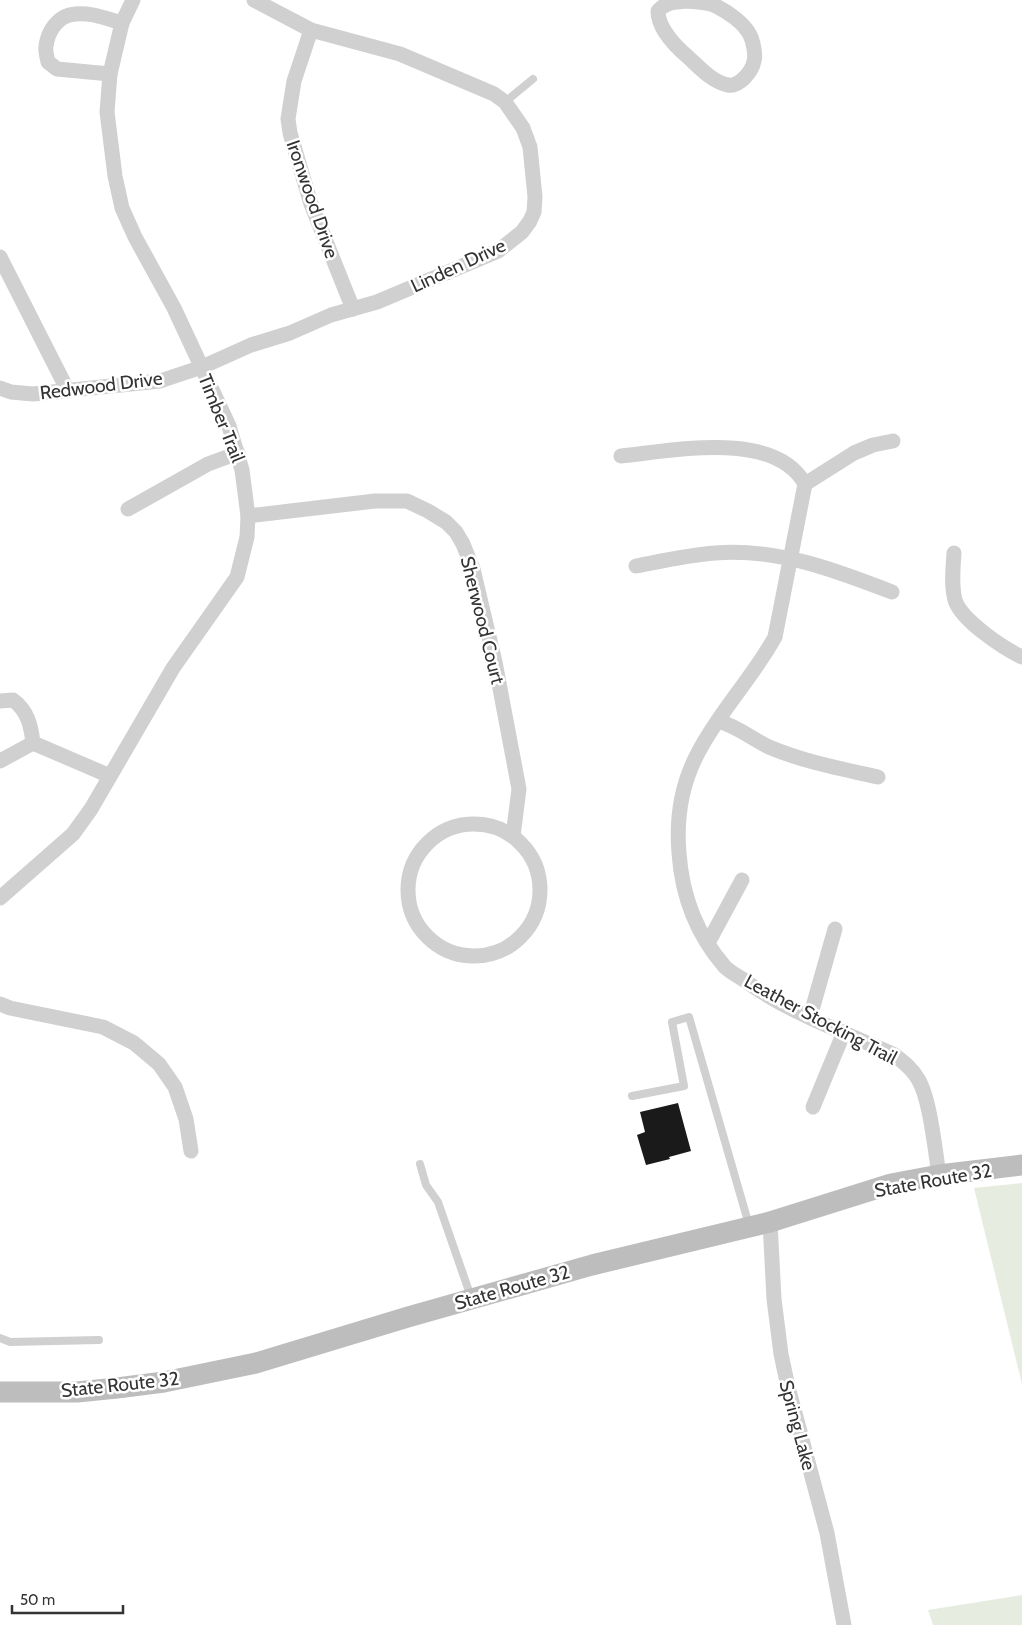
<svg xmlns="http://www.w3.org/2000/svg" width="1022" height="1625" font-family="Cabin,sans-serif">
  <rect width="100%" height="100%" fill="#fff"/>
  <!-- green -->
  <g fill="#e6ecdf">
    <path d="M1022,1183V1384L974,1188Z"/>
    <path d="M1022,1595V1625H933L928,1610Z"/>
  </g>
  <!-- building -->
  <path fill="#1a1a1a" d="M678,1103L691,1151L669,1157L670,1159L646,1165L637,1135L645,1132L640,1112Z"/>
  <g fill="none" stroke-linecap="round" stroke-linejoin="round">
    <!-- service -->
    <g stroke="#d0d0d0" stroke-width="8">
      <path d="M505,102L533,79"/>
      <path d="M632,1096L684,1086L672,1022L689,1017L749,1225"/>
      <path d="M420,1164L426,1185L438,1202L471,1297"/>
      <path d="M0,1338L10,1342L99,1340"/>
    </g>
    <!-- minor -->
    <g stroke="#d0d0d0" stroke-width="15">
      <path d="M686,1C695,2 708,2 716,6C728,12 744,23 750,35C753,41 756,55 754,61C752,72 739,87 728,85C712,82 699,67 688,57C675,46 658,28 658,11C666,2 674,2 686,1Z"/>
      <path d="M311,30L294,81L288,119L290,133L311,204L353,309"/>
      <path d="M110,74L57,69L48,62C47,57 45,51 46,46C48,31 58,15 75,14C91,12 107,19 122,23"/>
      <path d="M0,257L68,391"/>
      <path d="M0,388L11,392L33,394L160,381L202,367L251,345L290,333L331,315L377,302L498,251L522,232L530,221L534,212L535,197L530,147L523,128L505,102L494,94L400,54L311,30L254,0"/>
      <path d="M621,456C672,451 774,429 805,484"/>
      <path d="M805,484L775,637C753,677 720,711 699,751C682,782 676,818 679,853C682,896 697,935 725,967C730,972 738,976 744,980C788,1012 843,1032 893,1054C902,1061 912,1068 918,1079C930,1098 935,1150 939,1175"/>
      <path d="M805,484L854,453L873,445L893,441"/>
      <path d="M128,509L208,464L238,453"/>
      <path d="M248,516L375,501H407L428,511L446,522L456,532L463,544L473,569L495,662L519,789L513,836"/>
      <path d="M954,553C953,569 951,585 955,600C961,620 1003,648 1022,657"/>
      <path d="M636,566C662,561 689,555 715,553C778,548 835,570 892,592"/>
      <path d="M0,701L13,700C28,711 31,726 33,743L110,776"/>
      <path d="M718,721C737,726 752,739 769,747C804,762 842,769 878,777"/>
      <path d="M0,761L33,743"/>
      <circle cx="474" cy="890" r="66"/>
      <path d="M0,898L73,834L91,809L173,668L237,577L247,537L248,516L242,470L229,426L174,308L135,237L122,208L115,176L107,112L110,74L122,23L133,0"/>
      <path d="M708,943L742,880"/>
      <path d="M0,1004L10,1008L103,1027L134,1043L159,1064L175,1087L186,1119L191,1151"/>
      <path d="M810,1017L835,929"/>
      <path d="M813,1107L844,1032"/>
      <path d="M770,1222L774,1299L781,1354L788,1387L827,1533L844,1625"/>
    </g>
    <!-- secondary -->
    <path stroke="#bdbdbd" stroke-width="21" d="M0,1392H77L117,1388L164,1382L256,1363L408,1317L592,1265L770,1222L891,1184L939,1175L1022,1165"/>
  </g>
  <g text-anchor="middle" stroke-width="5" stroke-linejoin="round" paint-order="stroke">
    <!-- street labels -->
    <g font-size="19" fill="#333" stroke="#fff">
      <text transform="translate(313 199) rotate(71)" y="7">Ironwood Drive</text>
      <text transform="translate(458 265) rotate(-25)" y="7">Linden Drive</text>
      <text transform="translate(101 385) rotate(-7)" y="7">Redwood Drive</text>
      <text transform="translate(222 418) rotate(68)" y="7">Timber Trail</text>
      <text transform="translate(483 620) rotate(76)" y="7">Sherwood Court</text>
      <text transform="translate(821 1019) rotate(28)" y="7">Leather Stocking Trail</text>
      <text transform="translate(933 1180) rotate(-10)" y="7">State Route 32</text>
      <text transform="translate(512 1287) rotate(-16)" y="7">State Route 32</text>
      <text transform="translate(120 1384) rotate(-6)" y="7">State Route 32</text>
      <text transform="translate(798 1425) rotate(75)" y="7">Spring Lake</text>
    </g>
  </g>
  <!-- scale -->
  <path d="M12 1605v8h111v-8" fill="none" stroke="#333333" stroke-width="2.5"/>
  <text x="20" y="1605" font-size="15" fill="#333333" stroke="#ffffff" stroke-width="4" paint-order="stroke">50 m</text>
</svg>
